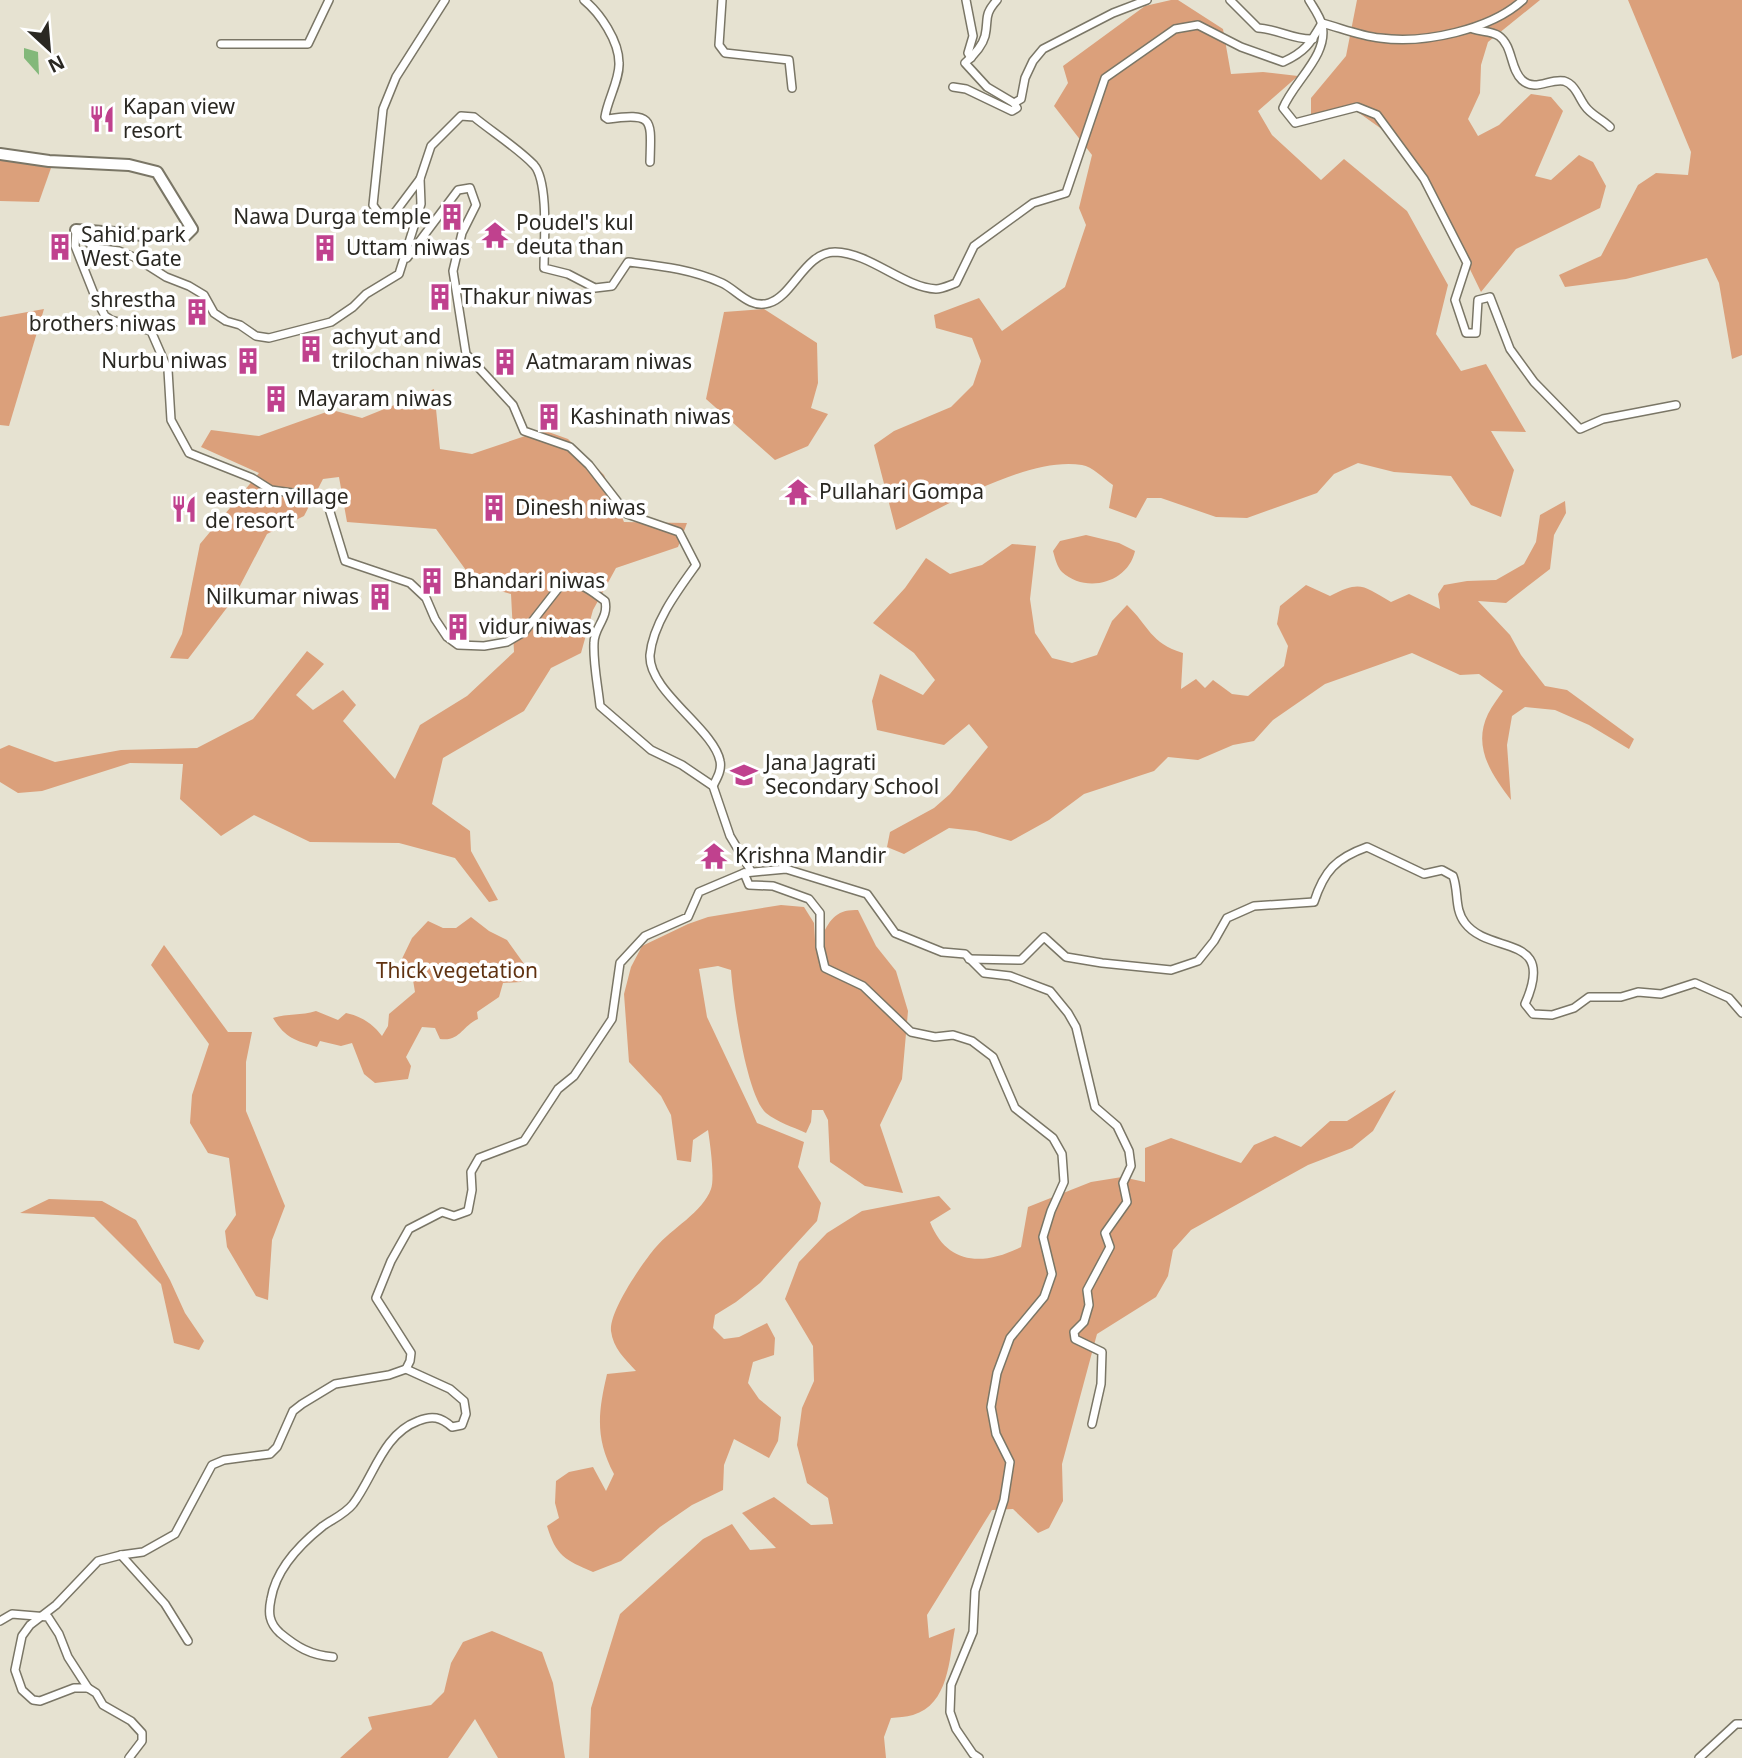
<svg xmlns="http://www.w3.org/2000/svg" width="1742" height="1758" font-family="'Noto Sans',sans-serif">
  <rect width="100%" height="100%" fill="#e6e2d1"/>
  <!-- green -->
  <g fill="#dba07b">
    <path d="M1171,0H1178L1223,29L1231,74L1263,72L1298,76L1258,111L1272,135L1321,180L1344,159L1407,211L1448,285L1436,334L1461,371L1486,364L1526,432L1491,431L1514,470L1501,517L1471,505L1451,476L1394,472L1358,463L1334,474L1317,493L1247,518L1216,517L1161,498H1147L1136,518L1109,508L1113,485C1104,479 1092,466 1082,465C1028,456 945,507 896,530L874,445L894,431L951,407L973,385L981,361L972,338L936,328L934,315L979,298L1002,331L1065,287L1086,225L1079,208L1092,155L1054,106L1068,83L1063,66L1145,6Z"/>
    <path d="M1357,0H1540L1488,42L1481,65L1480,93L1468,119L1478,136L1499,125L1531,94L1551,97L1563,111L1535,176L1551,180L1579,155L1593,162L1606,186L1600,208L1516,249L1481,292L1432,191L1390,135L1355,110L1311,115V98L1346,56Z"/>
    <path d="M1628,0H1742V355L1732,359L1719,283L1707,258L1626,279L1565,287L1559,275L1601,256L1638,185L1656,173L1688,175L1691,152Z"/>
    <path d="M0,153L51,168L39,202L0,201Z"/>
    <path d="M44,309L9,426L0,425V317Z"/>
    <path d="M764,309L817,343L818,383L811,408L828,414L808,446L775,460L706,399L724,312Z"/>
    <path d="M434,389L440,449L472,454L543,430L568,439L604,475L624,522L687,523L678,547L616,568L593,610L581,653L551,668L524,711L443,758L432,804L470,831L471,851L498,900L489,902L455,858L399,843L310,842L254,815L221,836L180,799L183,764L130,763L42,791L18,793L0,782V749L9,745L55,762L121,750L197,748L253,719L307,651L324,664L296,695L313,710L343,690L356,705L343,721L395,779L420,725L467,696L514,652L511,594L476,584L436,529L347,522L339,477L323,479L304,516L267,534L232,601L188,659L170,658L182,634L200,544L259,473L201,447L211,430L259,436L332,410L362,418Z"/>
    <path d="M1565,501L1566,513L1554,535L1550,569L1506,603L1478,601L1510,635L1521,655L1545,686L1567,690L1634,739L1629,749L1589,725L1555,710L1525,707L1512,716L1507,745L1511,800C1492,775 1472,747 1488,714C1492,706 1498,698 1503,691L1479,674L1460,675L1412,653L1325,684L1273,720L1254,741L1233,745L1198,760L1168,757L1154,771L1084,794L1049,820L1011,841L976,831L949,828L904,854L887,847L890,832L934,808L950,794L988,747L969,724L944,745L877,730L872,701L880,674L923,695L935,680L914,653L873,623L905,588L926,558L950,574L982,565L1012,544L1036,546L1030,599L1035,633L1052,658L1072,663L1097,655L1112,621L1127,605C1149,626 1150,643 1183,653L1181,689L1196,679L1205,688L1213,680L1232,694L1248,696L1284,666L1288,646L1277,624L1280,606L1306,585L1330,596C1361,580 1363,586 1391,602L1409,594L1440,609L1438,594L1444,585L1467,581L1496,580L1524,564L1536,542L1540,515Z"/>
    <path d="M1086,535L1119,543L1135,551C1128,583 1086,594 1062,572C1057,567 1055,558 1053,551L1060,541Z"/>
    <path d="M781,905L804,907L814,923L815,940L821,939C829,920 836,909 858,910L876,946L896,971L908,1011L902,1079L880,1125L903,1193L865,1186L830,1162L828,1120L823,1110H812L811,1122L806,1133C793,1127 777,1122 766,1113C746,1095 733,998 731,970L718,966L699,969L707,1017L757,1123L804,1142L798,1167L821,1203L817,1221L760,1283L736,1302L715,1315L713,1328L724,1339L739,1337L767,1323L775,1338L774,1355L753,1362L748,1383L759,1399L781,1417L778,1441L769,1458L734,1439L724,1465L723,1490L692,1505L660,1527L621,1561L593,1572C565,1560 556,1556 547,1526L559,1518L555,1503L556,1481L569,1472L593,1467L606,1491L614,1474C595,1438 598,1413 607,1374L636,1371C625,1359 613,1348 611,1331C609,1311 643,1262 656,1247C671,1229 703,1212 711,1189C715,1178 710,1143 708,1130L693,1140L691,1162L677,1160L671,1115L661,1096L629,1062L624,994L631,967L642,946L688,924L708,917Z"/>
    <path d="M471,917L489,931L507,940L527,968L521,982L503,983L499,997L477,1012L478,1019C462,1026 460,1042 440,1039L435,1028L422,1027L406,1057L411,1066L408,1079L375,1083L364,1074L352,1043L341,1046L320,1041L317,1047C295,1040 286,1039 273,1018C288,1013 301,1016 316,1011L338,1020L346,1013C361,1016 373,1024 382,1036L388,1026L389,1014L415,992L412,974L414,967L399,965L412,938L428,921L443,928H456Z"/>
    <path d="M164,945L228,1032H252L246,1062V1111L285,1206L272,1240L268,1300L256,1296L227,1247L225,1231L236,1215L229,1158L208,1153L190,1123L192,1095L209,1044L151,965Z"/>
    <path d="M1396,1090L1373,1131L1352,1148L1308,1165L1191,1230L1173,1250L1168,1276L1156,1297L1097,1334L1062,1464L1063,1501L1049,1528L1038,1533L1013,1509L992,1510L927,1615L929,1638L955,1628C949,1660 949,1704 913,1715C906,1717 898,1717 891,1718L884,1737L886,1758H589L591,1708L620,1614L703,1539L732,1524L750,1550L776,1548L742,1513L774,1497L811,1525L833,1524L828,1498L807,1483L797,1445L802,1408L814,1381L813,1346L785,1299L799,1262L827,1233L862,1211L939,1196L951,1209L930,1222C947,1265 983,1266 1021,1247L1028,1207L1091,1182L1122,1177L1145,1182V1148L1171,1138L1241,1163L1254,1145L1275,1136L1301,1147L1330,1121H1347Z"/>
    <path d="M49,1199L102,1201L136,1220L170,1280L185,1313L204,1341L199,1350L174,1343L161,1284L94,1217L20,1213Z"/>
    <path d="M492,1631L542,1652L553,1683L565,1758H498L475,1719L448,1758H340L372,1729L368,1717L431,1705L444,1692L451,1663L463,1642Z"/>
  </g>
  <!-- water -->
  <path fill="#83b87a" d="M24,48L38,52L39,75L24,58Z"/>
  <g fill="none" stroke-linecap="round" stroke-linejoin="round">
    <defs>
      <g id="street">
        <path d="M584,0C600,13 619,41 619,63C620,79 607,101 605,117L608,119C655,112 651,120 650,162"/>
        <path d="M722,0L719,45L725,53L789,60L792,88"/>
        <path d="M966,0L973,36L968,53L971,58"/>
        <path d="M997,0C983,16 989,18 985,36C982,47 973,56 965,63L987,87L1014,103L1021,99L1025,78L1033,61L1043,49L1113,13L1147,0"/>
        <path d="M1230,0L1258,28C1278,29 1293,40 1313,39"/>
        <path d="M1309,0C1313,7 1320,16 1322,25C1329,55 1294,81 1283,108L1295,123L1357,107L1377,115L1424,179L1467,263L1455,300L1466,333H1476L1478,300L1490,297L1510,349L1534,382L1580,429L1603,419L1676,405"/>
        <path d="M1322,23C1341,28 1360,36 1380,38C1424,44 1490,30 1523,0"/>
        <path d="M1473,29C1482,32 1491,31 1499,36C1513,46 1510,69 1522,80C1535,92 1550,78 1564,81C1575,84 1579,98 1585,106C1591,115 1602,119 1610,127"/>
        <path d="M221,44H308L329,0"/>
        <path d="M953,87L966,89L1012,111L1017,108L1014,103"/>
        <path d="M420,179L393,215C382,218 378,213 373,205L383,109L396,77L445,0"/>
        <path d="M76,230L94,248L119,251L136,258L166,277L189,286L204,295L214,313L226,321L240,325L256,336L269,338L331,322L353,307L366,294L399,274L421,204L420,179L431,146L461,116L474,117C491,131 519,149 534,165C549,182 544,245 544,268L568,274L595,288L612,286L628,262C660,266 691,269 722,283C737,290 749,309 769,303C793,296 805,252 835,252C871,253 902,287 936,289C942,289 950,285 956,283L974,246L1033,203L1066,193L1105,78L1175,29L1198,25L1241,47L1283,62C1305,52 1310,44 1322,23"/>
        <path d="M76,230L75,246L96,299L105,316L111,320L151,331L168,370L171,420L189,453L252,478L271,490L321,497L327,502L345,561L410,583L426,598L435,619L447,637L458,645L484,646L507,642L524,632L560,586C578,578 591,591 605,601C609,618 594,627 594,643C593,664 598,686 600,706L651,750L682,765L713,786L730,836L751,871"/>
        <path d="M407,258L458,190L470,188L476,205L462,233L453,271L466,354L513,405L524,431L570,447L589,465L627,514L679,532L696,565C678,590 653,623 650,655C648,691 714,729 720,761C722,770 717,778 713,786"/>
        <path d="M744,873L749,885L773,886L809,899L820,913V947L825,968L863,986L911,1032L935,1037L953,1035L972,1041L993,1057L1015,1108L1053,1138L1062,1154L1064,1182L1051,1211L1043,1237L1052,1274L1044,1297L1010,1338L997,1373L991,1407L996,1434L1010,1462L1004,1500L975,1591L973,1632L951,1685L950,1712L956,1729L973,1754L979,1758"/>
        <path d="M969,959L1021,960L1044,937L1066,957L1102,963L1171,970L1198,961L1214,941L1227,918L1254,906L1314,902C1324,871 1336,858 1367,847L1424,874L1442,870L1453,876C1459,892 1454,909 1465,923C1490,956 1557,932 1525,1004L1533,1014L1552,1015L1574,1008L1589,997H1621L1638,992L1661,994L1695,983L1729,998L1742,1013"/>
        <path d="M121,1555L165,1604L188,1641"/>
        <path d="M0,1621L12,1614L48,1617L59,1634L68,1657L88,1688"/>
        <path d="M333,1657C310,1655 297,1647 280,1633C269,1623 268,1613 271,1599C276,1569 299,1545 323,1526C333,1519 345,1514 353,1504C374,1476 383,1434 418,1421C432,1415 441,1417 452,1427L462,1425L466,1414L464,1401L450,1389L406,1369"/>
        <path d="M129,1758L142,1741V1733L131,1721L103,1705L96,1693L88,1688H74L40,1701L33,1700L22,1690L15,1670L22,1636L30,1625L56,1605L98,1561L121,1555L143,1552L175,1534L212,1465L224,1460L270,1454L277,1447L293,1411L302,1404L335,1384L389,1375L406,1369L410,1361L411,1353L376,1298L391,1261L409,1229L442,1212L454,1216L468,1211L472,1190L471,1172L479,1158L524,1141L558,1089L574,1076L612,1019L620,963L645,936L688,917L699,892L744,873L786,869L867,894L895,933L942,952L965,954L984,973L1010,976L1050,991L1068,1013L1076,1027L1095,1107L1117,1126L1129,1151L1131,1166L1123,1183L1127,1202L1105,1233L1110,1247L1087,1290L1089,1305L1084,1322L1074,1332L1075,1339L1102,1352L1101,1384L1092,1424"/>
        <path d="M1699,1758L1736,1724H1742"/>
      </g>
      <path id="secondary" d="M0,154L49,161L129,165L157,172L192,229L183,238L76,230"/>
    </defs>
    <!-- street casing -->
    <use href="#street" stroke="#7a7666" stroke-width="10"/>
    <!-- secondary casing -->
    <use href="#secondary" stroke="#7a7666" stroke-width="14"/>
    <!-- street -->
    <use href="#street" stroke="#fff" stroke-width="7"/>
    <!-- secondary -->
    <use href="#secondary" stroke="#fff" stroke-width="10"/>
  </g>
  <!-- icons -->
  <defs>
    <symbol id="restaurant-bare" viewBox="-9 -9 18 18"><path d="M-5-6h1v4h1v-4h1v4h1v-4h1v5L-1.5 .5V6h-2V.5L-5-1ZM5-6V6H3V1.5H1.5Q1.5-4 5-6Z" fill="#c0418e" stroke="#fff" stroke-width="2.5" paint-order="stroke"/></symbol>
    <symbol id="building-bare" viewBox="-9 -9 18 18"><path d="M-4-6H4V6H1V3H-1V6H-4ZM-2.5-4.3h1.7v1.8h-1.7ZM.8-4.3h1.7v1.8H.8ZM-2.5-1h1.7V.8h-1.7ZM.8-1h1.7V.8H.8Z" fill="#c0418e" stroke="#fff" stroke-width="2.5" paint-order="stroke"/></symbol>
    <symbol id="temple-bare" viewBox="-9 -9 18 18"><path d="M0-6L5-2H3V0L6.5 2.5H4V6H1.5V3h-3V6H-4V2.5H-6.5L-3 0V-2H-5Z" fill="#c0418e" stroke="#fff" stroke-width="2.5" paint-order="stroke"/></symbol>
    <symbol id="school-bare" viewBox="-9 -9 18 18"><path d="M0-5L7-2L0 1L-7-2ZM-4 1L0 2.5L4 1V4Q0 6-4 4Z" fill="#c0418e" stroke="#fff" stroke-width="2.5" paint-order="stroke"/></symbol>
  </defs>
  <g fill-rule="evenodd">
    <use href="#restaurant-bare" x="83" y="100" width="38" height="38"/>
    <use href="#building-bare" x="433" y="198" width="38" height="38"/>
    <use href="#temple-bare" x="476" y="216" width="38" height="38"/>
    <use href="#building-bare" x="41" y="228" width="38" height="38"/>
    <use href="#building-bare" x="306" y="229" width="38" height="38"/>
    <use href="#building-bare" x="421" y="278" width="38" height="38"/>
    <use href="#building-bare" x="178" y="293" width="38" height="38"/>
    <use href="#building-bare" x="292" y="330" width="38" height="38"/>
    <use href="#building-bare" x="229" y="342" width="38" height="38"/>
    <use href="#building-bare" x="486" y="343" width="38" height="38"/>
    <use href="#building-bare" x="257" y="380" width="38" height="38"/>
    <use href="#building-bare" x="530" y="398" width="38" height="38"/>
    <use href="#temple-bare" x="779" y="473" width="38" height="38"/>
    <use href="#building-bare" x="475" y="489" width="38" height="38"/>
    <use href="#restaurant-bare" x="165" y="490" width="38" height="38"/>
    <use href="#building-bare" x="413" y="562" width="38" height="38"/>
    <use href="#building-bare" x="361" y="578" width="38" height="38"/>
    <use href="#building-bare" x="439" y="608" width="38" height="38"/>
    <use href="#school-bare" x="725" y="756" width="38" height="38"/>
    <use href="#temple-bare" x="695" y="837" width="38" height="38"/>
  </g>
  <g text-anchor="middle" stroke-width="7" stroke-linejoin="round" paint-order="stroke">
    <!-- poi labels -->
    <g font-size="21" fill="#2a2822" stroke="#fff" text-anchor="start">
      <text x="123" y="114">Kapan view<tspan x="123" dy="24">resort</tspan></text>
      <text x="431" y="224" text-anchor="end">Nawa Durga temple</text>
      <text x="516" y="230">Poudel's kul<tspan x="516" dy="24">deuta than</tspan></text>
      <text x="81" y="242">Sahid park<tspan x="81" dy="24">West Gate</tspan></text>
      <text x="346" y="255">Uttam niwas</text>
      <text x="461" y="304">Thakur niwas</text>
      <text x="176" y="307" text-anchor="end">shrestha<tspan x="176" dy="24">brothers niwas</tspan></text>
      <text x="332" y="344">achyut and<tspan x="332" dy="24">trilochan niwas</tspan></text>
      <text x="227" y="368" text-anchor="end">Nurbu niwas</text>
      <text x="526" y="369">Aatmaram niwas</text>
      <text x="297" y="406">Mayaram niwas</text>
      <text x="570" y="424">Kashinath niwas</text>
      <text x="819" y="499">Pullahari Gompa</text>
      <text x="205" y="504">eastern village<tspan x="205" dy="24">de resort</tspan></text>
      <text x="515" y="515">Dinesh niwas</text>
      <text x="453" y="588">Bhandari niwas</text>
      <text x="359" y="604" text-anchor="end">Nilkumar niwas</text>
      <text x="479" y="634">vidur niwas</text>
      <text x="765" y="770">Jana Jagrati<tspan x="765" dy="24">Secondary School</tspan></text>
      <text x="735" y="863">Krishna Mandir</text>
    </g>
    <!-- park labels -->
    <g font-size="21" fill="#603211" stroke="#fff">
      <text x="457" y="978">Thick vegetation</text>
    </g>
  </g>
  <!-- north arrow -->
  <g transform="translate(49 49) rotate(154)" stroke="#ffffff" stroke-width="5" paint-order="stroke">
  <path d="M0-5L12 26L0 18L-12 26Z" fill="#2a2822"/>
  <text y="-10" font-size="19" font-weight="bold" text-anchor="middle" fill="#2a2822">N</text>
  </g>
</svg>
